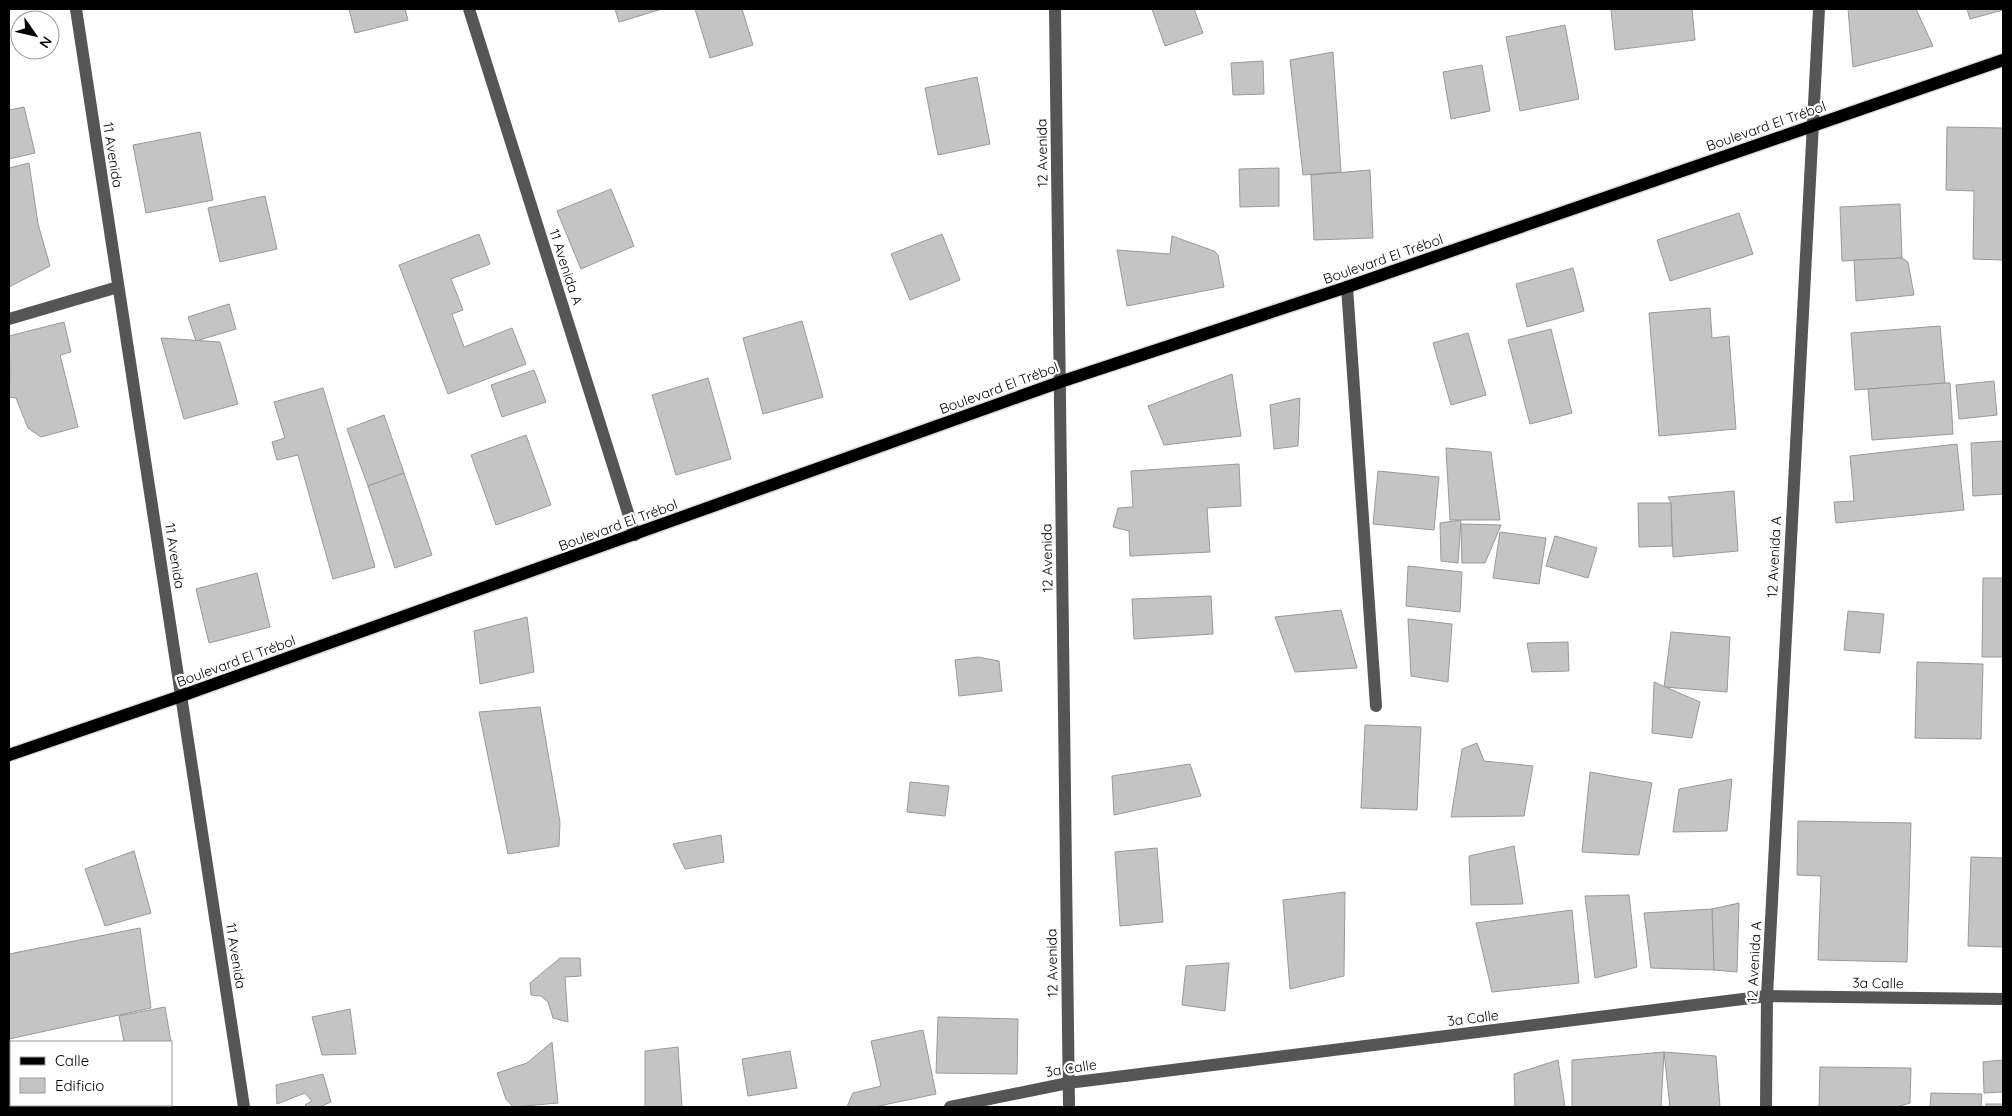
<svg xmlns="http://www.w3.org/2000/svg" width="2012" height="1116" font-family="Quicksand,sans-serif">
  <rect width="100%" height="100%" fill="#fff"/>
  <!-- building -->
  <g fill="#c4c4c4" stroke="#999">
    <path d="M349,9H405L408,20L355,33Z"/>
    <path d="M615,9H662L619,22Z"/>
    <path d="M695,9H742L753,45L710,58Z"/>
    <path d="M1152,9H1194L1203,33L1165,46Z"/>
    <path d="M1611,9H1692L1695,40L1615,50Z"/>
    <path d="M1848,9H1916L1933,46L1853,67Z"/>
    <path d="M1967,9H2003V10L1970,19Z"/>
    <path d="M1565,25L1579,99L1520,111L1506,37Z"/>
    <path d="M1333,52L1341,172L1303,175L1290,60Z"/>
    <path d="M1263,61L1264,94L1233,95L1231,63Z"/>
    <path d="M1482,65L1490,111L1451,119L1443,72Z"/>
    <path d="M977,77L990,144L938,155L925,88Z"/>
    <path d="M24,107L35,153L9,159V110Z"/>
    <path d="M1947,127L2003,128V260L1973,259L1974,191L1946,190Z"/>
    <path d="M200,132L213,200L146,213L133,145Z"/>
    <path d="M29,163L38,224L50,266L9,287V168Z"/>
    <path d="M1279,168V206L1240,207L1239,169Z"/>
    <path d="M1370,170L1373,238L1314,240L1311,175Z"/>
    <path d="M611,189L634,246L581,269L557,211Z"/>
    <path d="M265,196L277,249L220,262L208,208Z"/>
    <path d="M1900,204L1902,258L1842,261L1840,207Z"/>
    <path d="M1739,213L1753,254L1670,281L1657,240Z"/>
    <path d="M479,234L490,264L451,279L463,310L452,314L464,347L512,328L526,364L448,394L399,265Z"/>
    <path d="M942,234L960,280L910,300L891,254Z"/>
    <path d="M1172,236L1214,251L1218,255L1224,287L1127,306L1117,250L1170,254Z"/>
    <path d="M1902,258L1908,262L1914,295L1856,301L1854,260Z"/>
    <path d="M1573,268L1584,311L1527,327L1516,284Z"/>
    <path d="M229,304L236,329L196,341L188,317Z"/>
    <path d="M1710,308L1712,338L1729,336L1736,429L1659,436L1649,313Z"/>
    <path d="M802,321L823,397L763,414L743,338Z"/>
    <path d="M64,322L71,352L60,355L78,427L41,437L28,428L16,398L9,397L10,377L9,336Z"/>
    <path d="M1940,326L1945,383L1855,390L1851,333Z"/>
    <path d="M1551,329L1572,413L1530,424L1508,340Z"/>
    <path d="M1468,333L1486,395L1451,405L1433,343Z"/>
    <path d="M161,338L220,342L238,404L184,419Z"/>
    <path d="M534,370L546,402L502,417L491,385Z"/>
    <path d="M1232,374L1241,436L1164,445L1148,406Z"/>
    <path d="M708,378L731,459L676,475L652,395Z"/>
    <path d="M1994,381L1997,415L1959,419L1956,385Z"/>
    <path d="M1945,383H1950L1953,434L1872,440L1868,389Z"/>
    <path d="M323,388L375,567L333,579L298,455L277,460L272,442L285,438L274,402Z"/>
    <path d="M1300,398L1298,446L1274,449L1270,405Z"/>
    <path d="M384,415L404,473L368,486L347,429Z"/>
    <path d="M526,435L551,505L496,525L471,455Z"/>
    <path d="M2003,441V494L1973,496L1971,443Z"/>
    <path d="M1957,444L1964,510L1836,523L1834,502L1854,501L1850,456Z"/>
    <path d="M1446,448L1491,452L1500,520H1450Z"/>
    <path d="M1239,464L1241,506L1207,508L1210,552L1130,556L1129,531L1113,527L1118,508L1133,507L1131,471Z"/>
    <path d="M1378,471L1439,477L1434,530L1373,524Z"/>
    <path d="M404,473L432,555L395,568L368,486Z"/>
    <path d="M1734,491L1738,551L1673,557L1671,503L1668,497Z"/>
    <path d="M1638,503H1671L1672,546L1639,547Z"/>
    <path d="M1461,520L1458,563L1441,561L1440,523Z"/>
    <path d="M1461,524L1501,525L1485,563H1462Z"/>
    <path d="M1500,532L1546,538L1539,584L1493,578Z"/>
    <path d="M1555,536L1597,548L1588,578L1546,566Z"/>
    <path d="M1408,566L1462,572L1460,612L1406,606Z"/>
    <path d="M257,573L270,627L209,643L196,589Z"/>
    <path d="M1983,578H2003V657H1982Z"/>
    <path d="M1211,596L1213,634L1134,639L1132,599Z"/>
    <path d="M1341,610L1357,668L1295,672L1275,617Z"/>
    <path d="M1848,611L1884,614L1880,653L1844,650Z"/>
    <path d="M527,617L534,672L480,684L474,631Z"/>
    <path d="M1408,619L1452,624L1448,682L1411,676Z"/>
    <path d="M1671,632L1730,637L1727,692L1664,687Z"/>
    <path d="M1568,642L1569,671L1532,672L1527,643Z"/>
    <path d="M978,657L999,661L1002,691L959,696L955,660Z"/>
    <path d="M1917,662L1983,664L1981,739L1915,738Z"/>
    <path d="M1654,682L1700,702L1692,738L1652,733Z"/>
    <path d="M540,707L560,822L559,846L508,854L479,712Z"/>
    <path d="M1365,725L1421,727L1417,810L1361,808Z"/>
    <path d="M1477,743L1484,761L1533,766L1524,816L1451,817L1462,749Z"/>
    <path d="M1190,764L1201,796L1114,815L1112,776Z"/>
    <path d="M1590,772L1652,783L1639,855L1582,852Z"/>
    <path d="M1732,779L1727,831L1673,832L1679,789Z"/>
    <path d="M910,782L949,786L945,816L907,812Z"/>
    <path d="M1798,821L1911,823L1907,962L1818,960L1821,876L1797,875Z"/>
    <path d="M721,835L724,862L685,869L673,844Z"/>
    <path d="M1514,846L1523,904L1471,905L1469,856Z"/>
    <path d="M1157,848L1163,922L1120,926L1115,852Z"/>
    <path d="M134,851L151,913L105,926L85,869Z"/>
    <path d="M1971,857L2003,858V947L1968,946Z"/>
    <path d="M1345,892L1344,976L1290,989L1283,900Z"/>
    <path d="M1629,895L1637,967L1595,978L1585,896Z"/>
    <path d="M1739,903L1737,972L1714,970L1712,909Z"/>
    <path d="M1712,909L1714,970L1651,968L1644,913Z"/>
    <path d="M1572,910L1579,983L1492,992L1476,923Z"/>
    <path d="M140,928L151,1008L9,1039V954Z"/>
    <path d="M560,958H580L581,976L565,977L568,1022L553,1018L548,1002L541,996L531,995L530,983Z"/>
    <path d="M1229,963L1225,1011L1182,1005L1186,966Z"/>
    <path d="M165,1007L171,1042H124L119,1016Z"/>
    <path d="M350,1009L356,1054L322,1055L312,1017Z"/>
    <path d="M938,1017L1018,1019L1017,1074L936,1073Z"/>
    <path d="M923,1030L936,1094L874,1107H847L853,1093L881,1086L871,1041Z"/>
    <path d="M552,1042L558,1103L513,1107L506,1099L497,1073L527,1063Z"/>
    <path d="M678,1047L682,1107H645V1051Z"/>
    <path d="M790,1051L797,1088L748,1096L742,1059Z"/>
    <path d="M1664,1052L1716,1056L1720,1107H1670Z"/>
    <path d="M1664,1052L1661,1107H1572V1060Z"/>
    <path d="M1558,1060L1565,1107H1515L1514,1074Z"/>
    <path d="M2003,1060V1092L1984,1093L1983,1062Z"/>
    <path d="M1820,1067L1911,1068L1910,1103L1896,1107H1819Z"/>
    <path d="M323,1074L331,1102L319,1107H307L305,1105L312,1101L305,1093L277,1104L276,1085Z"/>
    <path d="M1931,1093L1982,1094L1981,1107H1930Z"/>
    <rect x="1986" y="1104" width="17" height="3"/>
    <path d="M33,1105H116L117,1107H33Z"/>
  </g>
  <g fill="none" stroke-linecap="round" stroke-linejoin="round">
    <defs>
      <path id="major" d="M9,755L181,696L1060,382L1347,287L2003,60"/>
    </defs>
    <!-- major casing -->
    <use href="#major" stroke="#dbdbdb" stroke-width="15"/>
    <!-- minor -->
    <g stroke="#555" stroke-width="12">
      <path d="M76,9L244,1107"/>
      <path d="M469,9L635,535"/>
      <path d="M1055,9L1069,1107"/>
      <path d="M1347,287L1376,706"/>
      <path d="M9,319L118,287"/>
      <path d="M950,1107L1068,1083L1767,996L2003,999"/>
      <path d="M1766,1107L1767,996L1819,9"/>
    </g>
    <!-- major -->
    <use href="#major" stroke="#000" stroke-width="12"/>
  </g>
  <g text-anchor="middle" stroke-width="4.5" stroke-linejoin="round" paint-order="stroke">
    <!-- street labels -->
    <g font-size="14" fill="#000" stroke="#fff">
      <text transform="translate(1766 126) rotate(-19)" y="5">Boulevard El Trébol</text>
      <text transform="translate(1042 153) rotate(-91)" y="5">12 Avenida</text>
      <text transform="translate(113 155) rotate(81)" y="5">11 Avenida</text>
      <text transform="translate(1383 259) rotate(-19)" y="5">Boulevard El Trébol</text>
      <text transform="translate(566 267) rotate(72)" y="5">11 Avenida A</text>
      <text transform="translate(999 388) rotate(-20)" y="5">Boulevard El Trébol</text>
      <text transform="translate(618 525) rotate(-20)" y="5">Boulevard El Trébol</text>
      <text transform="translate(175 556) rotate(81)" y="5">11 Avenida</text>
      <text transform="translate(1774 557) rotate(-87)" y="5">12 Avenida A</text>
      <text transform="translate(1047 558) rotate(-91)" y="5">12 Avenida</text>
      <text transform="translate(236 661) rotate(-20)" y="5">Boulevard El Trébol</text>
      <text transform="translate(236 956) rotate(81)" y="5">11 Avenida</text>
      <text transform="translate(1754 962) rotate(-87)" y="5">12 Avenida A</text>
      <text transform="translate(1052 963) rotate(-91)" y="5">12 Avenida</text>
      <text transform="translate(1878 983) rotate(1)" y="5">3a Calle</text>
      <text transform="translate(1473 1018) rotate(-7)" y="5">3a Calle</text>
      <text transform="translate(1071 1068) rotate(-9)" y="5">3a Calle</text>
    </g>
  </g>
  <!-- border -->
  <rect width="2012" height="1116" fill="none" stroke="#000000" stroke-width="20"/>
  <!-- legend -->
  <rect x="10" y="1041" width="162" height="65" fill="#ffffff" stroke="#999999"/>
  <rect x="20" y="1057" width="25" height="8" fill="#000000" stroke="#999999"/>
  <text x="55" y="1066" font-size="15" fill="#000000">Calle</text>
  <rect x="20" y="1078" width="25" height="15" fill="#c4c4c4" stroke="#999999"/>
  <text x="55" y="1091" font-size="15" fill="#000000">Edificio</text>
  <!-- north arrow -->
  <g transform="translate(35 35) rotate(124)"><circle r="24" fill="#ffffff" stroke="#999999"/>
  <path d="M0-4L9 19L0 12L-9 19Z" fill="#000000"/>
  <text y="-8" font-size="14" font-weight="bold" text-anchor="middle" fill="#000000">N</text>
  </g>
</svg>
